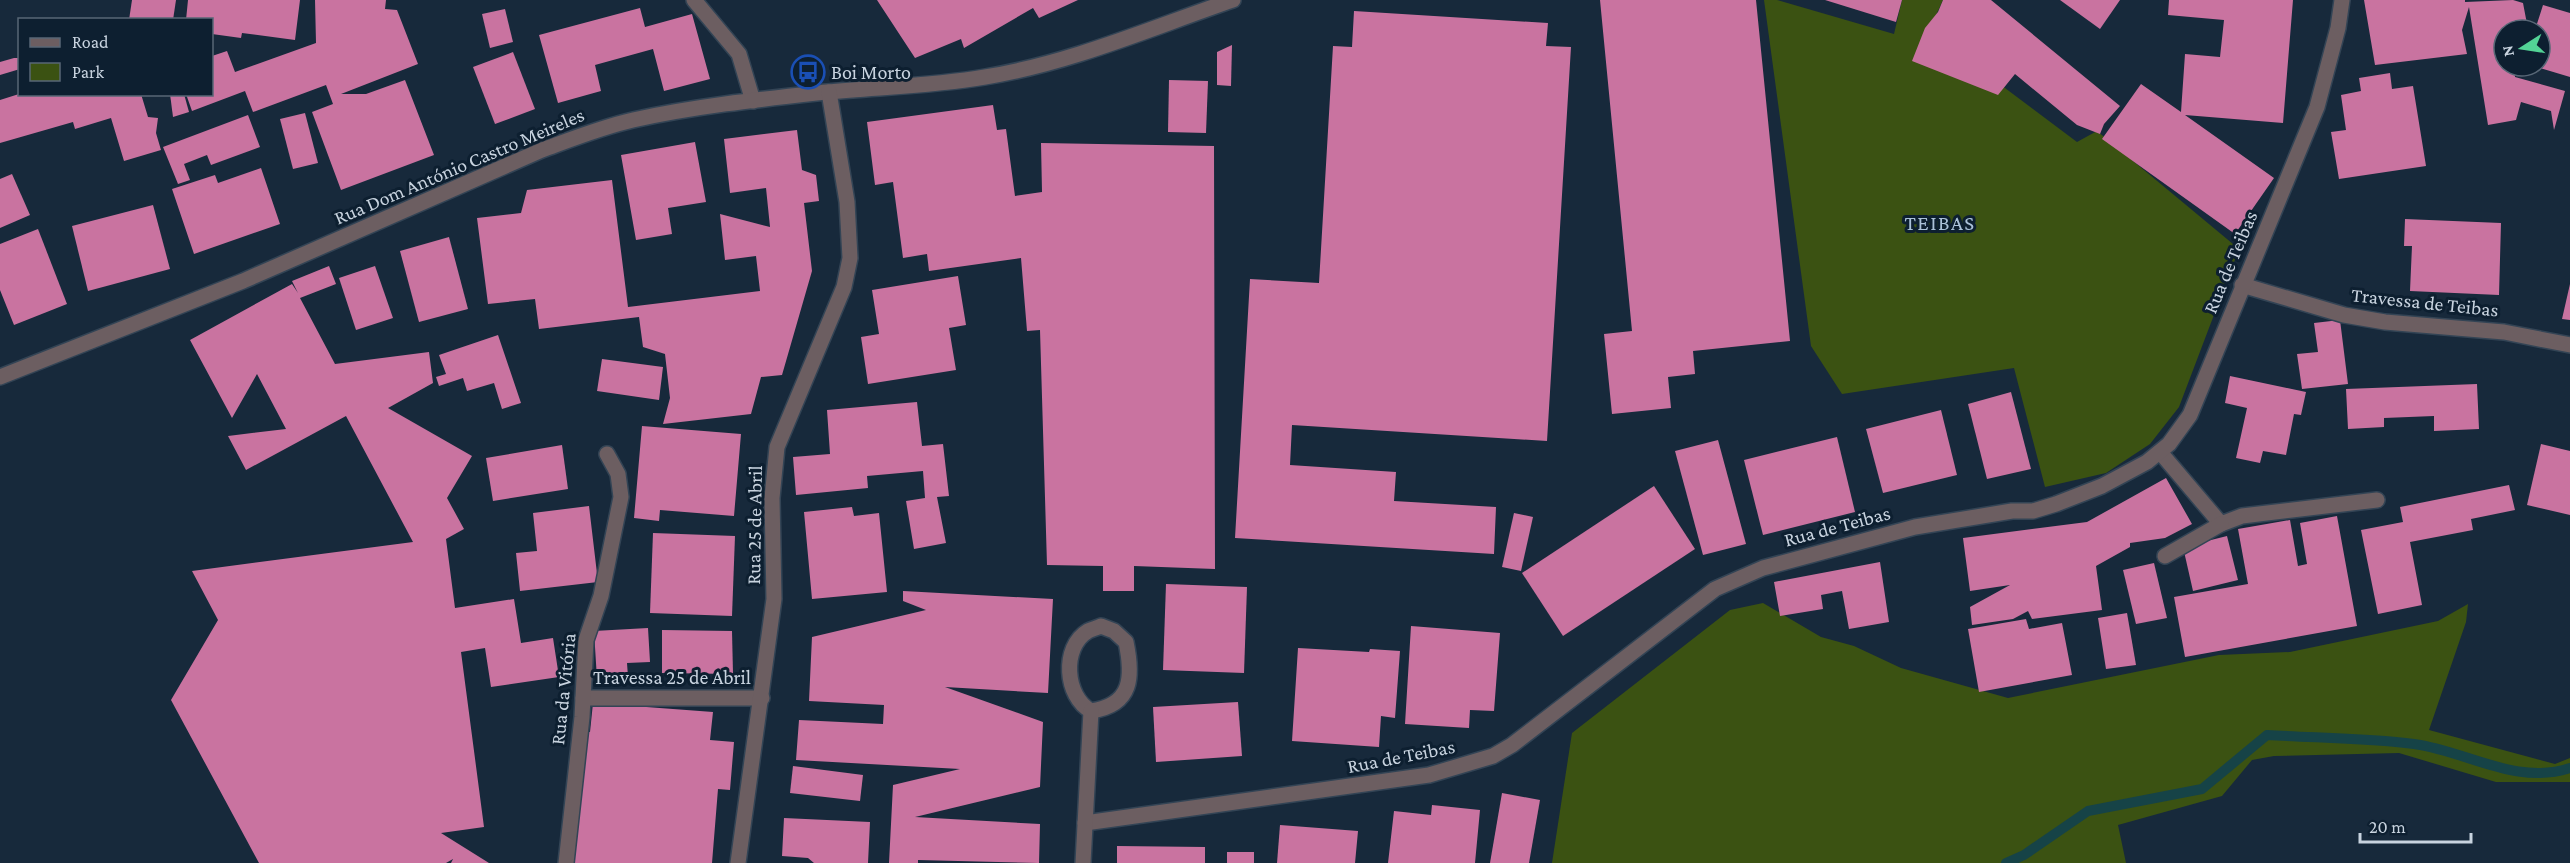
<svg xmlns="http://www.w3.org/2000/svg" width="2570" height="863" font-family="'Crimson Pro',serif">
  <rect width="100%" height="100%" fill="#17293b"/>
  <!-- green -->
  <g fill="#3b5212">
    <path d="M1764,0H1777L1894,34L1902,0H1943L1924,41L2001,85L2077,142L2097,131L2239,249L2179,407L2150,444L2106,473L2045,487L2014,368L1842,394L1811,346Z"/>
    <path d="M1763,603L1821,637L1854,646L1901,668L2008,698L2219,655L2290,652L2438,621L2468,604L2466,622L2429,730L2555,764L2570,758V782H2496L2399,753L2274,756L2252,760L2222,796L2118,825L2126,863H1552L1572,733L1730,610Z"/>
  </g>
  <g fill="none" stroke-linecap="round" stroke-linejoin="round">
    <!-- stream -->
    <path stroke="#164347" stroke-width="10" d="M2006,863L2024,855L2088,811L2202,789L2267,735C2316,738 2366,738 2414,744C2467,751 2516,786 2570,768"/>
  </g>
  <!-- building -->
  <g fill="#c973a0">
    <path d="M132,0H176L173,20H129Z"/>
    <path d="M188,0H300L295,40L242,33L241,38L212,34V20H186Z"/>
    <path d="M315,0H386L385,9L397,10L418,64L341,94H366L405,80L434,155L341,190L312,112L333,104L326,85L253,112L245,91L192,111L186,94H212V56L227,51L235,72L316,43Z"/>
    <path d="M877,0H1078L1039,18L1033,8L964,48L961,39L915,58Z"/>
    <path d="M1600,0H1756L1790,341L1693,351L1695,374L1668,377L1671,408L1612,414L1604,334L1632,331Z"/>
    <path d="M1825,0H1902L1896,22Z"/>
    <path d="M1943,0H1991L2120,106L2104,124L2100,134L2077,125L2015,74L1998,95L1912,61L1925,28L1938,12Z"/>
    <path d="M2060,0H2120L2100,29Z"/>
    <path d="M2169,0H2293L2283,123L2185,115L2274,178L2235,234L2102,139L2141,84L2181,112L2185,54L2220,57L2224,20L2168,15Z"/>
    <path d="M2364,0H2465V2L2513,0L2523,3L2527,24L2525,30H2504V66H2514L2515,77L2565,91L2554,130L2551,111L2521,102L2516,120L2488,125L2469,7L2462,30L2467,54L2375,65Z"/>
    <path d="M2543,5L2570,13V77L2540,68V30H2535Z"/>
    <path d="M640,8L645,27L692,14L710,79L664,91L653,49L595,65L601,91L558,103L539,35Z"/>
    <path d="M505,9L513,42L490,48L482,14Z"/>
    <path d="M1354,11L1548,23L1546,46L1571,47L1547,441L1292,425L1290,465L1396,472L1394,501L1496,507L1494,554L1235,538L1250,279L1319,283L1333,46L1352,47Z"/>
    <path d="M1232,45L1231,86L1217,85V52Z"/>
    <path d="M513,52L535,109L495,124L473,67Z"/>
    <path d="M14,58H18L20,69L0,75V62Z"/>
    <path d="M2390,73L2392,89L2413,86L2426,166L2339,179L2331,132L2346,130L2341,95L2361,91L2359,78Z"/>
    <path d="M1169,80L1208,81L1206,133L1168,132Z"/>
    <path d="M19,94H141L148,117L158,118L156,133L161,150L124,161L111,118L75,129L73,122L0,143V100Z"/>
    <path d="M170,94H184L189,112L173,117Z"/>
    <path d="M993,105L997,130L1006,129L1015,196L1042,192L1041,143L1214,146L1215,569L1134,566V591H1103V566L1047,565L1040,330L1027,331L1021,258L929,271L927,254L903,258L893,182L875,185L867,122Z"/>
    <path d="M305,113L318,163L293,169L280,119Z"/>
    <path d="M248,115L260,147L211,165L207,155L184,164L190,180L178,184L163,147Z"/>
    <path d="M797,130L802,170L816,175L819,201L804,203L812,271L782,375L761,377L751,414L663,424L670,398L665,354L643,347L639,317L539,329L535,299L488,304L477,218L521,213L527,190L612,180L628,307L760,291L756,256L725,260L720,214L770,227L766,188L730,193L724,139Z"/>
    <path d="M695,142L706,202L668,208L672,234L636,240L621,155Z"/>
    <path d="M261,168L280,224L194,254L172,189L215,175L218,183Z"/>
    <path d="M12,174L30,215L0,228V179Z"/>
    <path d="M153,205L170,269L88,291L72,226Z"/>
    <path d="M2405,219L2501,223L2499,295L2410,291L2412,246H2404Z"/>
    <path d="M38,229L67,304L14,325L0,290V244Z"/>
    <path d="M449,237L468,309L419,322L400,251Z"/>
    <path d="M329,266L336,284L300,298L335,364L429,352L433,383L388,408L472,456L447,498L464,529L446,539L455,608L514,599L521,643L553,638L559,677L491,687L485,648L461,652L484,827L441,833L489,863H451L453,859L446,863H259L171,700L218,620L192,571L413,542L346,416L246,470L228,436L286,429L257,374L232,418L190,340L292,284L298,293L292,281Z"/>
    <path d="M375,266L393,318L356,330L339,278Z"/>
    <path d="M958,276L966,325L949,328L956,370L868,384L861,337L879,334L872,290Z"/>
    <path d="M2570,284V320L2562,319Z"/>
    <path d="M2340,320L2348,384L2302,389L2297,354L2318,352L2314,323Z"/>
    <path d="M498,335L521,403L502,409L494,383L467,391L463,378L439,386L436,377L446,374L439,355Z"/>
    <path d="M602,359L663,367L659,400L597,391Z"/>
    <path d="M2230,376L2306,392L2301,415L2294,414L2286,455L2263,451L2260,463L2236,458L2247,408L2225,403Z"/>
    <path d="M2477,384L2479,429L2434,431V416L2384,418V427L2348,429L2346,389Z"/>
    <path d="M2011,392L2031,469L1987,479L1968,404Z"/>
    <path d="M917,402L922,446L943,444L949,496L937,497L946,543L914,549L906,501L925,498L923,471L867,476L868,488L796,495L793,457L830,454L827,410Z"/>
    <path d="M1941,410L1957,475L1883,493L1866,429Z"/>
    <path d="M642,426L741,434L734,516L660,510L659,521L634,518Z"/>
    <path d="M1837,437L1855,512L1763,535L1744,460Z"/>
    <path d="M1718,440L1746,544L1703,555L1675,451Z"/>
    <path d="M2541,444L2570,451V515L2527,505Z"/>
    <path d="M562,445L568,489L493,501L486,458Z"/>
    <path d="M2166,478L2192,524L2165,538L2130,543V547L2096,566L2102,610L2032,619L2028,611L2013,619L1972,625L1970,607L2010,585L1970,591L1963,538L2087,522Z"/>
    <path d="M2509,485L2515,510L2471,519L2473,530L2410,542L2422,605L2378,614L2361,530L2403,522L2400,507Z"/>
    <path d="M1654,486L1695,549L1563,636L1522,573Z"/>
    <path d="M589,506L598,582L520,591L516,553L537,551L533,513Z"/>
    <path d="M852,507L854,516L879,513L887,592L812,599L804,512Z"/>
    <path d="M1514,513L1533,517L1521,571L1502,567Z"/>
    <path d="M2337,516L2357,626L2185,657L2174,597L2248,584L2238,529L2290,520L2298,566L2307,564L2300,523Z"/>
    <path d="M653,533L735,536L732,616L650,613Z"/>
    <path d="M2227,536L2238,580L2193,591L2183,547Z"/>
    <path d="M1880,562L1889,622L1849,629L1842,591L1821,595L1823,609L1780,616L1774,582Z"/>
    <path d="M2154,563L2167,618L2136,624L2123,570Z"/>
    <path d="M1166,584L1247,587L1244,673L1163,670Z"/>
    <path d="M903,591L1053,599L1048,693L945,687L1043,722L1040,787L915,817L1040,824L1039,863L918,860V863H889L893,785L960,769L796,760L799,720L883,724L884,705L809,701L812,637L926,610L903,601Z"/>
    <path d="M2127,613L2136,665L2106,669L2098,618Z"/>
    <path d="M2026,619L2029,629L2062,623L2072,675L1979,692L1968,629Z"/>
    <path d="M1411,626L1500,633L1494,711L1470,710L1469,728L1405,724Z"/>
    <path d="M648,628L650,662L627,663L628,677L597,679L594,631Z"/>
    <path d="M662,630L732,631L733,674L662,673Z"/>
    <path d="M1298,648L1369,652L1370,649L1400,651L1395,718L1381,716L1379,747L1292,741Z"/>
    <path d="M1238,702L1242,756L1156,762L1153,707Z"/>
    <path d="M593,703L713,712L710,740L734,742L730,790L718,789L712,863H572L582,731L590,732Z"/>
    <path d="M793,766L863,775L860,801L790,793Z"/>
    <path d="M1502,793L1540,800L1529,863H1490Z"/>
    <path d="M1432,805L1480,810L1475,863H1388L1394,811L1431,815Z"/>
    <path d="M784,818L870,822L868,863H814L808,858L782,856Z"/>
    <path d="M1280,825L1358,831L1355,863H1277Z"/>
    <path d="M1117,846L1205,847V863H1117Z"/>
    <rect x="1227" y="852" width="27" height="11"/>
  </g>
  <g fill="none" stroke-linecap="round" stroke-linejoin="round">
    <defs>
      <g id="minor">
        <path d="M694,0L739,54L753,101"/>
        <path d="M2242,285L2344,315L2385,322L2504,332L2570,345"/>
        <path d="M0,377L243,281L542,150C572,139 602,127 633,120C696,106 763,99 827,92C880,87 933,86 985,77C1071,63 1151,28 1233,0"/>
        <path d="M2160,452L2221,524L2242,516L2377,500"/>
        <path d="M2165,556L2221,524"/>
        <path d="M1101,626L1114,631L1126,642C1133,676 1133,705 1091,711C1065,697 1061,647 1088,631C1092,629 1097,628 1101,626Z"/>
        <path d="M583,698H762"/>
        <path d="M1085,823L1429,775L1493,756L1512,745L1715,589L1763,568L1915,527L2012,511H2033L2056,504L2102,486L2147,462L2169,444L2190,415L2317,107L2338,28L2342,0"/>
        <path d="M566,863L582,717L586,640L601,596L621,497L618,474L607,454"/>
        <path d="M738,863L774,599L772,498L777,447L844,287L850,258L847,202L829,92"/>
        <path d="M1083,863L1091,711"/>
      </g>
    </defs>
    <!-- minor casing -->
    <use href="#minor" stroke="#345" stroke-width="18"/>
    <!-- minor -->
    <use href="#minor" stroke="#6c5e61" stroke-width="15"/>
  </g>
  <!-- icons -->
  <defs>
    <symbol id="bus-ring" viewBox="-11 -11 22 22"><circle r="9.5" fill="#0d1f30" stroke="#1a4fb4" stroke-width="1.5"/><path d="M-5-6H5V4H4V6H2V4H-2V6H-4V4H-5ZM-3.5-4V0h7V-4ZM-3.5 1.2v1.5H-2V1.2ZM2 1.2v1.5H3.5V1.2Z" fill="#1a4fb4"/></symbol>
  </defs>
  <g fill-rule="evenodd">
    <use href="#bus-ring" x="789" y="53" width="38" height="38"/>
  </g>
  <g text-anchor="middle" stroke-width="6" stroke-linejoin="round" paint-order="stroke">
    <!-- poi labels -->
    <g font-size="20" fill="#c8d3df" stroke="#0d1f30" text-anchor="start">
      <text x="831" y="79">Boi Morto</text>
    </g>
    <!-- street labels -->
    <g font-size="20" fill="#c8d3df" stroke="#0d1f30">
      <text transform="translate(459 166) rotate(-23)" y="7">Rua Dom António Castro Meireles</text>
      <text transform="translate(2230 262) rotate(-67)" y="7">Rua de Teibas</text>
      <text transform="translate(2425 302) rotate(6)" y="7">Travessa de Teibas</text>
      <text transform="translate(754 525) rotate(-89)" y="7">Rua 25 de Abril</text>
      <text transform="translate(1837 526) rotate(-15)" y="7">Rua de Teibas</text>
      <text x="672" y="684">Travessa 25 de Abril</text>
      <text transform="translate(563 689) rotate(-84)" y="7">Rua da Vitória</text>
      <text transform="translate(1401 756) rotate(-11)" y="7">Rua de Teibas</text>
    </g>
    <!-- neighbourhood labels -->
    <g font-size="21" letter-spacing="1.5" fill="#abc2d9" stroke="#0d1f30">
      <text x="1940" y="230">TEIBAS</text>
    </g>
  </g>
  <!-- legend -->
  <rect x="18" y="18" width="195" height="78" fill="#0d1f30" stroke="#586776" stroke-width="1.5"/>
  <rect x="30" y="38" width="30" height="9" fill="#6c5e61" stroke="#586776" stroke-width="1.5"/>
  <text x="72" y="48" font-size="18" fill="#c8d3df">Road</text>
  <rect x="30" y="63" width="30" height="18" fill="#3b5212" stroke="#586776" stroke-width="1.5"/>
  <text x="72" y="78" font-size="18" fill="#c8d3df">Park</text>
  <!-- north arrow -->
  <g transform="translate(2522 48) rotate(258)"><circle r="28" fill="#0d1f30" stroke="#586776" stroke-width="1.5"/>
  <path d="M0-4.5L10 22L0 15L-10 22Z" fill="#53d396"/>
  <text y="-9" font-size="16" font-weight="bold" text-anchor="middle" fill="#c8d3df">N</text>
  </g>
  <!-- scale -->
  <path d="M2360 833v9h111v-9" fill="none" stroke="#c8d3df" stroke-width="3"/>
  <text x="2369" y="833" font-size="18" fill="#c8d3df" stroke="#0d1f30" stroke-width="4.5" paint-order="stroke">20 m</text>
</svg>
